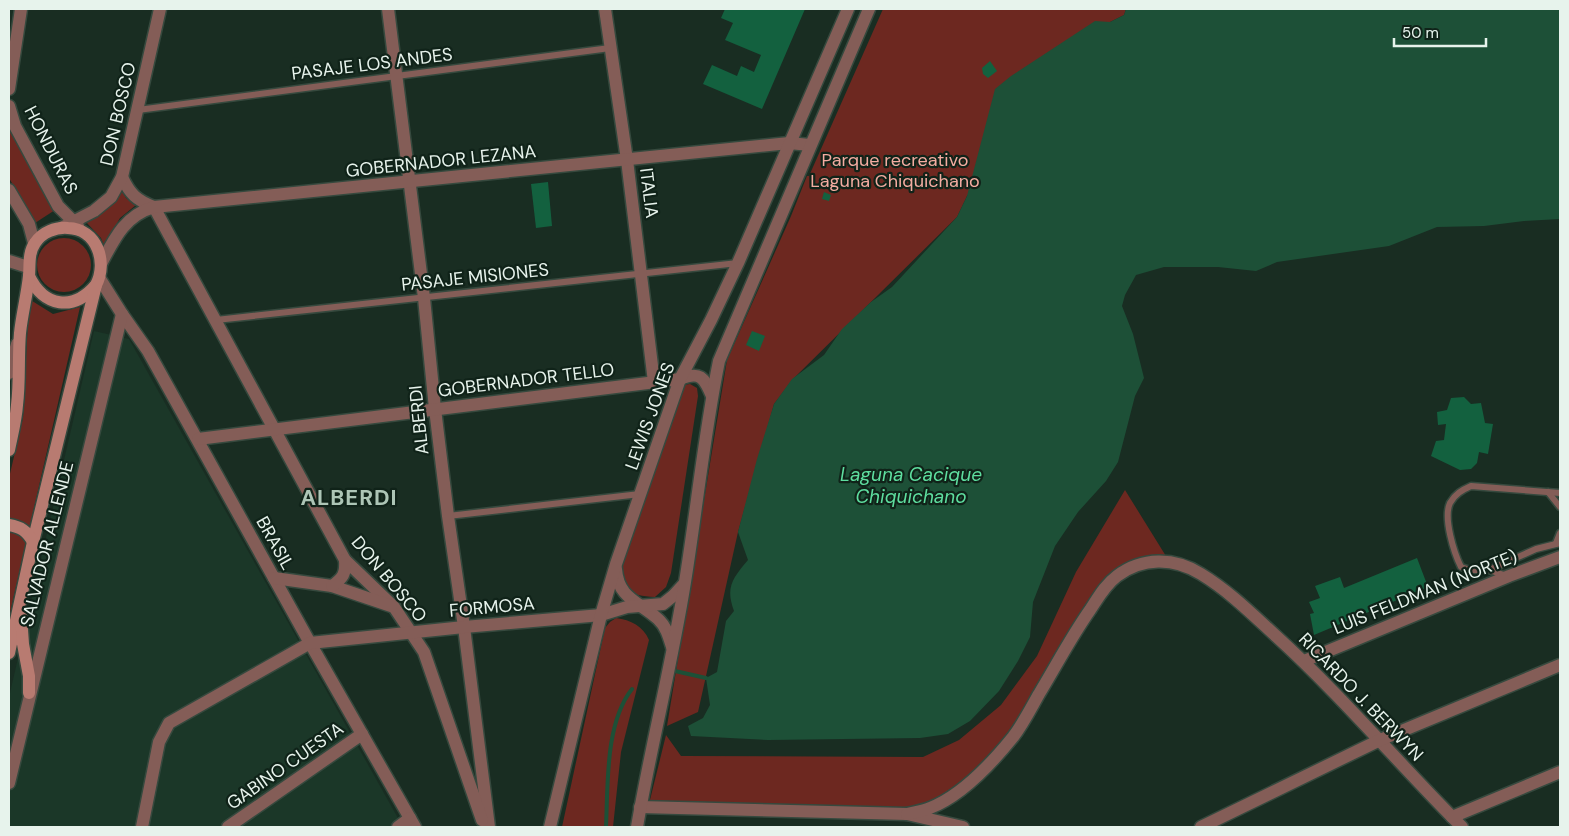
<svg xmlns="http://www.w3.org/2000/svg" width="1569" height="836" font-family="'DM Sans',sans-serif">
  <rect width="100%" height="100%" fill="#192d22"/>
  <!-- built -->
  <path fill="#1b3728" d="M94,331L129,339L403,827H9V697Z"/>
  <!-- green -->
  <g fill="#6d2820">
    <path d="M883,9H1126L1124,15L1110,22L967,196L957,217L793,379L774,404L738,532L698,712L667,726L727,360L791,216L807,176H809Z"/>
    <path d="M9,128L55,210L35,223L9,178Z"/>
    <path d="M122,191L126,198L136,205L120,218L104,246L101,238L86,222L111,206Z"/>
    <circle cx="64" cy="265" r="27"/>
    <path d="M29,299L53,314L80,307L9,617V478L23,418Z"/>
    <path d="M690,384L697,388L698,396L671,573L666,587L655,597C628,596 623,589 620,562L684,385Z"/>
    <path d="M1125,490L1169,561L1116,577L994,758L931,808L647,812L666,735L681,756L923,757L959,740L1001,705L1037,656L1076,572Z"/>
    <path d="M616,618C631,620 643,626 649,640L621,752L613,827H562L605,628L610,622Z"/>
  </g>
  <!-- water -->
  <path fill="#1d5037" d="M1126,9H1560V219L1524,221L1484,226L1437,227L1389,246L1277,262L1256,271L1218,267H1164L1136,275L1125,295L1122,306L1133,334L1144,378L1135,396L1118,462L1106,481L1078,512L1055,546L1033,602L1030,637L1018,661L999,691L970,721L948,734L920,738L768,740L691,736L688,726L703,718L710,705L706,678L717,672L726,621L734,611C725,587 733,578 748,560L738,532L757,459L774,404L792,379L824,355L842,329L871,302L892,287L957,217L967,196L995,89L1011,76L1095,21L1110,22L1124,15Z"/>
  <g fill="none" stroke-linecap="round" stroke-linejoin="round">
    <!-- stream -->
    <g stroke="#1d5037" stroke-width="4">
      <path d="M675,671L706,678"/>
      <path d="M606,827C608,785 605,723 632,689"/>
    </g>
  </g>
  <!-- building -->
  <g fill="#13613f">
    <path d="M725,9H805L762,109L703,84L712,65L737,76L741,66L754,72L761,55L725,40L733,23L721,18Z"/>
    <path d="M990,61L997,71L988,78L983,74L982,68Z"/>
    <path d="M548,182L552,226L536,228L531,184Z"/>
    <path d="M824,192L831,195L829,201L822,199Z"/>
    <path d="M752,331L765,336L759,351L746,345Z"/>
    <path d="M1464,397L1471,404L1481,403L1485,423L1493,424L1488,454L1479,452L1477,463L1471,469L1460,470L1431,456L1436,441L1444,440L1446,424L1438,425L1437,412L1447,410L1451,398Z"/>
    <path d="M1417,558L1428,587L1314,635L1310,614L1314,613L1309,602L1320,598L1315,586L1340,577L1344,588Z"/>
  </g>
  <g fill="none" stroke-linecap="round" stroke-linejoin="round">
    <defs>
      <g id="service">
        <path d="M138,110L610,48"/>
        <path d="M216,320L738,263"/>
        <path d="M1548,492L1560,507"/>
        <path d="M448,516L640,494"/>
        <path d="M1556,543L1560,533"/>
        <path d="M1489,570L1536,549L1560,543"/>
        <path d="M1507,576L1489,570H1470L1461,567C1454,553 1443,518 1450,503C1455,494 1462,490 1471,486L1560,493"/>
      </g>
      <g id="minor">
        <path d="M388,9L424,298L435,409L448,516L464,627L489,827"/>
        <path d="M605,9L627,160L654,382"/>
        <path d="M9,190L29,224L34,243"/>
        <path d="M154,207L345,560L394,607L424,652L482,820"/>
        <path d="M9,261L28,267"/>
        <path d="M100,279L122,314L148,351L310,643L415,827"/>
        <path d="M9,373L17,344"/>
        <path d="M198,439L680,379"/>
        <path d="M274,578L332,586L391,606"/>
        <path d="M332,586C343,578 346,574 345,560"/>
        <path d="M1304,661L1509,576L1560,557"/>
        <path d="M9,783L122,314"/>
        <path d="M640,807L907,814L963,827"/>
        <path d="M907,814C915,812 923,811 930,808C961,796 992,763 1013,737C1023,724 1031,708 1039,694C1056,666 1071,637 1090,610C1098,598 1105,585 1117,576C1142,557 1174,557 1201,574C1229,591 1252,614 1276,636C1342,696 1399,764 1462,827"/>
        <path d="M1452,817L1560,772"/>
        <path d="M142,827L159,742L169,723L310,643L464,627L601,615"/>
        <path d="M228,827L362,734"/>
        <path d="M398,827L410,818"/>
        <path d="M1201,827L1380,740L1560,665"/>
      </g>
      <g id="tertiary">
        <path d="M9,89L21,9"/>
        <path d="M9,106L15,126L58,206L78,226"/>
        <path d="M122,177C130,194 136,200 154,207"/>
        <path d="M61,228L94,211L111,197L122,177L160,9"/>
        <path d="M102,262C115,237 126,215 154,207L789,143L810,145"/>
        <path d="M680,379C700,371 704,377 712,396"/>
        <path d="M616,569C618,599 640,602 658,619C666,626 669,637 672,647"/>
        <path d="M601,615L627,607L663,604L673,596L684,584"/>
        <path d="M550,827L601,615L616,564L680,379L711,320L738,263L848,9"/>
        <path d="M637,827C651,745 672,664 685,582C697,508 704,434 719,361L869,9"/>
      </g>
      <g id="secondary">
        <path d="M29,276C44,307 73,312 96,285"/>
        <path d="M9,450C12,435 16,420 17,405C20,381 18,357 20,333C22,314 27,295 29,276C30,265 28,253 35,243C42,232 56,227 68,228C97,229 108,262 96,285L33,542L9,653"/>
        <path d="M9,525C21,527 27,531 33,542"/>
        <path d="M21,616L23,644L29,676V693"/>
      </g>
    </defs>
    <!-- service casing -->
    <use href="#service" stroke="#36493e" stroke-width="9"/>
    <!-- minor casing -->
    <use href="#minor" stroke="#36493e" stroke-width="15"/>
    <!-- tertiary casing -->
    <use href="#tertiary" stroke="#36493e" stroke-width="15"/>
    <!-- secondary casing -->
    <use href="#secondary" stroke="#36493e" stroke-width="15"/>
    <!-- service -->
    <use href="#service" stroke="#845d57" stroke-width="6"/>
    <!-- minor -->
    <use href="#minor" stroke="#845d57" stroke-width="12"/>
    <!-- tertiary -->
    <use href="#tertiary" stroke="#845d57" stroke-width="12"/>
    <!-- secondary -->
    <use href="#secondary" stroke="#b87b71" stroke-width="12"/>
  </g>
  <g text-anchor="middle" stroke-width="4.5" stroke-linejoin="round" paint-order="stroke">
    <!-- street labels -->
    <g font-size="18" fill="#e7f3ec" stroke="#102319">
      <text transform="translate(372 64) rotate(-7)" y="6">PASAJE LOS ANDES</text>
      <text transform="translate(118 114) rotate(-77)" y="6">DON BOSCO</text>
      <text transform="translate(51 150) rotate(63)" y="6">HONDURAS</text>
      <text transform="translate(441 161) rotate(-6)" y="6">GOBERNADOR LEZANA</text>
      <text transform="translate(649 193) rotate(83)" y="6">ITALIA</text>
      <text transform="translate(475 277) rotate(-6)" y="6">PASAJE MISIONES</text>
      <text transform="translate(526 380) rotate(-7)" y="6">GOBERNADOR TELLO</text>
      <text transform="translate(650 416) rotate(-70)" y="6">LEWIS JONES</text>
      <text transform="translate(419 420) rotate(-96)" y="6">ALBERDI</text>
      <text transform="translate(275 543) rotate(61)" y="6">BRASIL</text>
      <text transform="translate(47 544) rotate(-76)" y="6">SALVADOR ALLENDE</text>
      <text transform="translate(389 579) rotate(50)" y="6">DON BOSCO</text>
      <text transform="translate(1425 592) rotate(-22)" y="6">LUIS FELDMAN (NORTE)</text>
      <text transform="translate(492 607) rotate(-5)" y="6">FORMOSA</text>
      <text transform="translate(1361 697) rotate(46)" y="6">RICARDO J. BERWYN</text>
      <text transform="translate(285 766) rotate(-35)" y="6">GABINO CUESTA</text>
    </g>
    <!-- park labels -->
    <g font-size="18" fill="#f4aca1" stroke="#102319">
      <text x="895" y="166">Parque recreativo<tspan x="895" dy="21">Laguna Chiquichano</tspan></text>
    </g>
    <!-- water labels -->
    <g font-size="19" font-style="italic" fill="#5ede9f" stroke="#102319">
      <text x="911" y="481">Laguna Cacique<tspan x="911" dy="22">Chiquichano</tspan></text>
    </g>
    <!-- district labels -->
    <g font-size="22" font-weight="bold" letter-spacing="1" fill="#adc5b6" stroke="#102319">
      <text x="349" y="505">ALBERDI</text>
    </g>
  </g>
  <!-- border -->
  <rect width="1569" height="836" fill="none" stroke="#e7f3ec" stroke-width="20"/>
  <!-- scale -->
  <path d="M1394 38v8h92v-8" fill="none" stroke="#e7f3ec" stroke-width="2.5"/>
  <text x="1402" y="38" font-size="15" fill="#e7f3ec" stroke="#102319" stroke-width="4" paint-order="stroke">50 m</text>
</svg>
